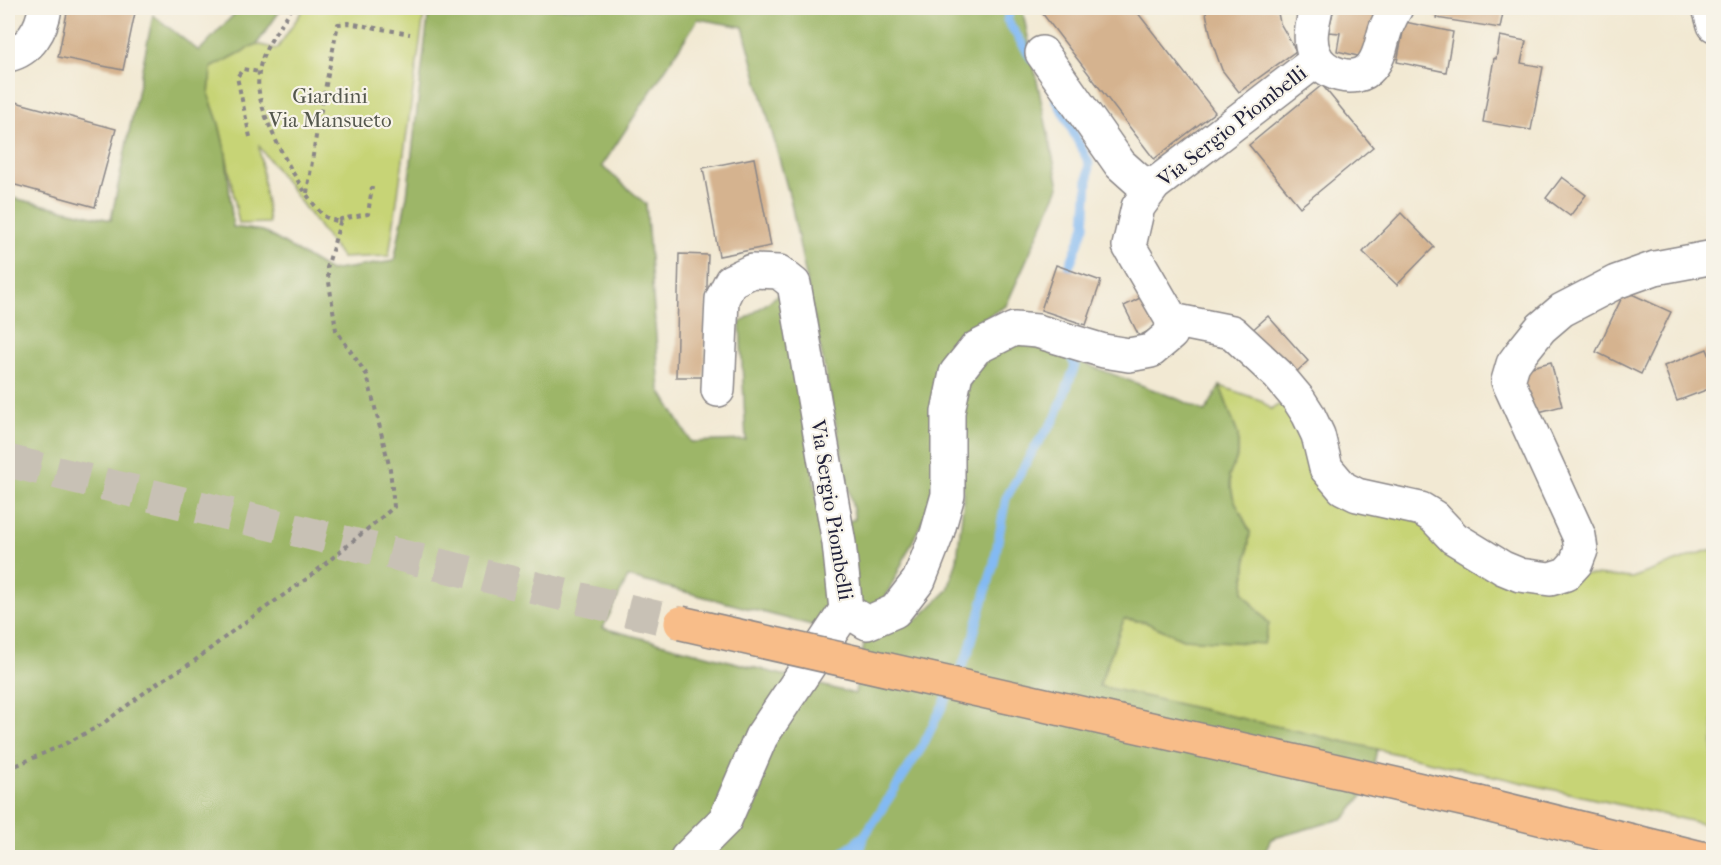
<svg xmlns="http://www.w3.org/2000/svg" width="1721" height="865" font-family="'IM FELL French Canon',serif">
  <rect width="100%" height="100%" fill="#f7f3e8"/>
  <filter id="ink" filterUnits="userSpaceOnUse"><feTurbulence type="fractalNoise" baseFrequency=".0167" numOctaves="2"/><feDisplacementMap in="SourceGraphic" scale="12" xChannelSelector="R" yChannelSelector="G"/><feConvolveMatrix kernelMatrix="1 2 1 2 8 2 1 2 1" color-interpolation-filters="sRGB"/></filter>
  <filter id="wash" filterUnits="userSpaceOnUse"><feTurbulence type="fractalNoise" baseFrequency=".008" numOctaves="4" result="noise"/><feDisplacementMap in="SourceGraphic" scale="24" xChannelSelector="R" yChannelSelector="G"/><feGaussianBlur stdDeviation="1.35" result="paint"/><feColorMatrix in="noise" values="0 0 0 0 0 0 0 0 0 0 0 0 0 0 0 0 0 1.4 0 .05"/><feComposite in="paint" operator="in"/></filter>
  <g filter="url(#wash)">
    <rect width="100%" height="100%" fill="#f2e9d3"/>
    <!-- green -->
    <g fill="#c7d476" stroke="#747b58" stroke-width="1.5">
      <path d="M304,8H323L336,11L342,8H425L389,256L342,258L259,146L269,223L239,224L226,154L219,124L209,96L211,68L257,44L277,49Z"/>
      <path d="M1220,386L1260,400L1271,409L1288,400L1318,473L1418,517L1496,575L1581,574L1632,578L1709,550H1713V826L1099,686L1124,619L1145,622L1183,639L1269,624L1243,592L1250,532L1233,497L1229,476L1238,455V435Z"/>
    </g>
    <!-- forest -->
    <path fill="#9db667" stroke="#606c51" stroke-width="1.5" fill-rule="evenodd" d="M240,8H282L257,44L211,68L209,96L219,124L226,154L233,227L263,231L330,271L394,261L407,196L429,8H1022L1059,187L1006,306L958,333L941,406L933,499L866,638L919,618L948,590L957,560L963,505L962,413L969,382L987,353L1020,339L1183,401L1205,412L1220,386L1238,435V455L1229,476L1233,497L1250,532L1243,592L1269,624L1264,644L1183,639L1145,622L1124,619L1099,686L1377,749L1369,787L1345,818L1271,839L1262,857L8,858V197L111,220L153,15L199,51ZM698,19L743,27L790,198L855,519L823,531L782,292L740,323L746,440L691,442L660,390L646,204L602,166ZM628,577L865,639L855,694L603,628Z"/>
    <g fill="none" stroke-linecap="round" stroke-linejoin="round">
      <!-- stream -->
      <g stroke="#83baf3" stroke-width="9">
        <path d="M1011,8L1007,20L1032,59"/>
        <path d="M1056,99L1089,163L1085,226L1064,280"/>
        <path d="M956,678L969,651L994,563L1006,498L1037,444L1055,419L1075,366L1068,350"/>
        <path d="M836,858L865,835L922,747L950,691"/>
        <path d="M856,858L864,838"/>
      </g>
    </g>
    <g id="blocks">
      <!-- building -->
      <g fill="#d5b38f">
        <path d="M8,8H11L9,30H8Z"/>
        <path d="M68,8H136L123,70L58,57Z"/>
        <path d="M1049,8H1134L1215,112L1154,159L1042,13Z"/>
        <path d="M1205,8H1277L1280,23L1296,51L1239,92L1222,70L1212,42Z"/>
        <path d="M1334,8H1379L1366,58L1337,51L1340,33L1328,32Z"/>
        <path d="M1438,8H1504L1500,28L1436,18Z"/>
        <path d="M1405,22L1453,32L1446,72L1397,62Z"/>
        <path d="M1500,36L1526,41L1521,63L1543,67L1531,130L1483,122L1494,58L1496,59Z"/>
        <path d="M1322,85L1373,147L1300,207L1249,145Z"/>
        <path d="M8,100L116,129L95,207L8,183Z"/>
        <path d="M754,158L771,246L719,256L703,168Z"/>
        <path d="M1562,177L1586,195L1570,216L1546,198Z"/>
        <path d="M1401,213L1434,247L1397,285L1363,252Z"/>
        <path d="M679,254L708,255L704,377H676Z"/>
        <path d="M1056,265L1101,281L1086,325L1041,310Z"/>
        <path d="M1625,291L1671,312L1641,374L1596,352Z"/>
        <path d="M1142,297L1158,326L1139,336L1124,306Z"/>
        <path d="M1268,316L1308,361L1290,378L1249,333Z"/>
        <path d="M1707,349L1714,367V387L1677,401L1664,366Z"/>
        <path d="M1551,362L1562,406L1531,414L1520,370Z"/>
      </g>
    </g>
  </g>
  <g filter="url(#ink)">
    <use href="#blocks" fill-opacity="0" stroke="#8a8687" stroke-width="1.5"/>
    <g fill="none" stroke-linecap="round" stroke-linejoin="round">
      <!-- highway-tunnel -->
      <path stroke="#c8c1b5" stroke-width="33" stroke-dasharray="33 16" stroke-linecap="butt" d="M8,461L681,623"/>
      <defs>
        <g id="minor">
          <path d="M1316,8C1313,23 1308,38 1314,53C1321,74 1356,85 1371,67C1381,56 1381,41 1386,28C1389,21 1392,14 1396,8"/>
          <path d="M1709,8L1714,25"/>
          <path d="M1042,53L1120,164L1139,181L1154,185"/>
          <path d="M8,55C30,50 42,29 45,8"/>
          <path d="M1172,320L1232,332L1278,375L1299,400L1308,414L1318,435L1326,468L1343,488L1357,495L1421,509L1434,517L1454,538L1503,568L1520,575L1550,579L1566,574L1576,563L1581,550L1579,536L1508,381L1513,364L1521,353L1541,328L1562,310L1616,282L1655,268L1714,257"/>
          <path d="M718,390L722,299L731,281L752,271L779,272L794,284L839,543L846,610L867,623L895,611L919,580L937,534L948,495V412L956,373L976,348L1014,329L1037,331L1104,351L1129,355L1151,351L1171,334L1172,320L1129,246L1138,207L1154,185L1317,60"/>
          <path d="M687,858L725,820L761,737L846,610"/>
        </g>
        <path id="highway" d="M1479,803L1701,858"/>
      </defs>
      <!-- minor casing -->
      <use href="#minor" stroke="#8a8687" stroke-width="36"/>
      <!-- highway casing -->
      <use href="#highway" stroke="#8a8687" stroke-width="36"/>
      <!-- path -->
      <g stroke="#8a8687" stroke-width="4" stroke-dasharray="4.5 4.5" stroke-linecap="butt">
        <path d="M292,8C280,27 261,50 259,73C258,79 258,86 259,92C263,123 301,193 323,215C327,219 334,220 340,222L341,219L368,214L372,187"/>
        <path d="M250,137L237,77L243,69L259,72"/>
        <path d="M307,193L317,130L338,24L348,23L410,34"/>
        <path d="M8,769L65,744L101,725L156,684L193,662L238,627L308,578L394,507L390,469L367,375L336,330L327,268L341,219"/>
      </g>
      <!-- minor -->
      <use href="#minor" stroke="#fff" stroke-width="33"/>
      <!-- highway -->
      <use href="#highway" stroke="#f8bd89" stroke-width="33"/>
      <defs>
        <path id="highway-bridge" d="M681,623L1479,803"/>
      </defs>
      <!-- highway-bridge casing -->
      <use href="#highway-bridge" stroke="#8a8687" stroke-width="36" stroke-linecap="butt"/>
      <!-- highway-bridge -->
      <use href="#highway-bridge" stroke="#f8bd89" stroke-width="33"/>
    </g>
  </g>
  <g text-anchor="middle" stroke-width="4.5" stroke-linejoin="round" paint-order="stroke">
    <!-- park labels -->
    <g font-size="21" fill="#54574d" stroke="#f7f3e8">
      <text x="330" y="103">Giardini<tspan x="330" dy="24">Via Mansueto</tspan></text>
    </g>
    <!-- street labels -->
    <g font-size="21" fill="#22223b" stroke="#f7f3e8">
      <text transform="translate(1232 126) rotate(-38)" y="7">Via Sergio Piombelli</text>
      <text transform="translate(832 510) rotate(81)" y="7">Via Sergio Piombelli</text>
    </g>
  </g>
  <!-- margin -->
  <rect width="1721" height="865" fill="none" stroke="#f7f3e8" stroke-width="30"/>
</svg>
